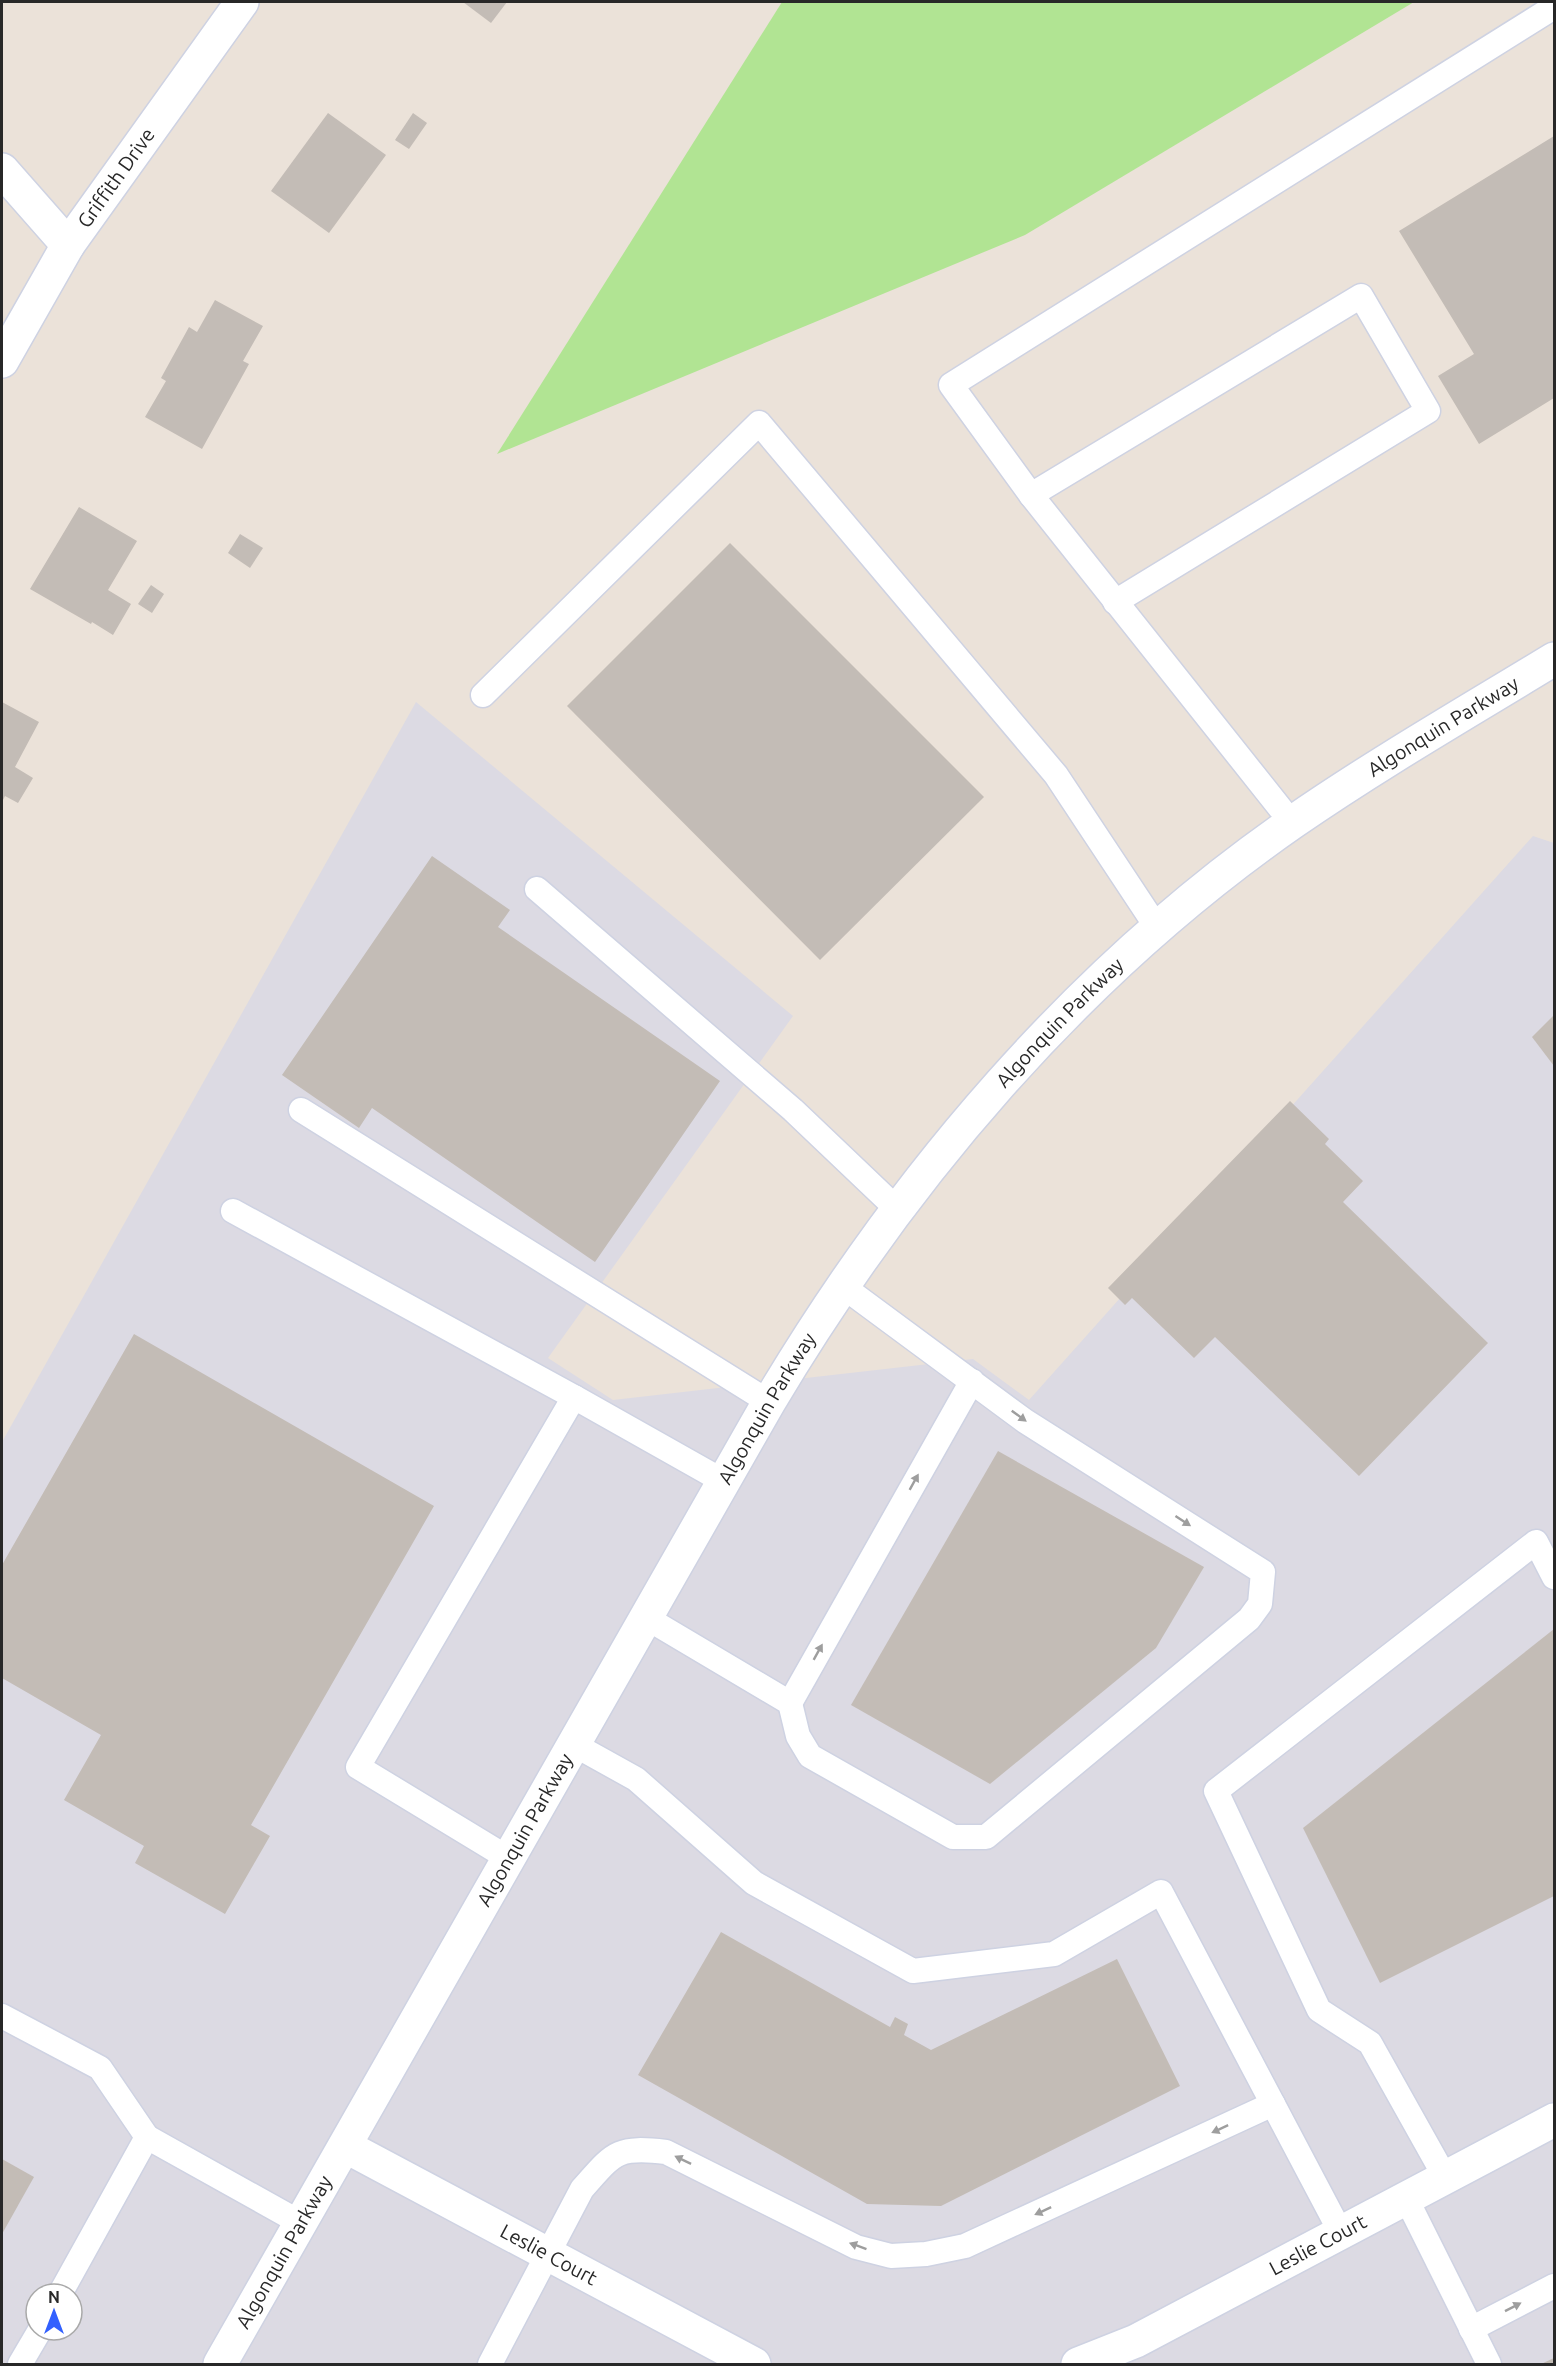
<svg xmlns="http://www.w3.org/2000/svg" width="1556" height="2366" font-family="Ubuntu,sans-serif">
  <rect width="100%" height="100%" fill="#ebe2d9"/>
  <!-- industrial -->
  <path fill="#dcdae3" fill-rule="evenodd" d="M416,702L793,1016L548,1358L613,1400L973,1359L1029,1400L1533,836L1554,843V2364H2V1442ZM36,2294H72V2330H36Z"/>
  <!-- green -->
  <path fill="#b1e493" d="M782,2H1414L1025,235L497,454Z"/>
  <!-- building -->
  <g fill="#c3bcb6">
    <path d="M463,2H507L491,23Z"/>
    <path d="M328,113L386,155L329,233L271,191Z"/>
    <path d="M413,113L427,123L409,149L395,140Z"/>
    <path d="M1554,136V398L1479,444L1438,376L1474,354L1399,231Z"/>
    <path d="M215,300L263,326L243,361L249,364L202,449L145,417L166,381L161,378L189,327L197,332Z"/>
    <path d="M79,507L137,541L108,590L131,604L113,635L92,622L91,624L30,589Z"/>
    <path d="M240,534L263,548L250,568L228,553Z"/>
    <path d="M730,543L984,797L820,960L567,706Z"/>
    <path d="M151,585L164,594L152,613L138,604Z"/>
    <path d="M2,702L39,722L15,767L33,778L18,803L5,796L2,802Z"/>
    <path d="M432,856L510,910L498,927L720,1081L595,1262L372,1108L359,1128L282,1075Z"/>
    <path d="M1554,1015V1066L1532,1037Z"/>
    <path d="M1290,1101L1329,1139L1325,1144L1363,1181L1343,1202L1488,1343L1359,1476L1215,1337L1194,1358L1132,1298L1125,1305L1108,1288Z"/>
    <path d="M134,1334L434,1506L251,1825L270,1836L225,1914L135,1863L144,1846L64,1800L101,1735L2,1678V1565Z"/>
    <path d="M998,1451L1204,1567L1156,1648L990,1784L851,1705Z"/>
    <path d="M1554,1629V1896L1380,1983L1303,1828Z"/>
    <path d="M721,1932L890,2027L895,2017L908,2024L904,2035L931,2050L1117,1959L1180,2086L941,2206L867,2204L638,2075Z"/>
    <path d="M2,2159L34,2177L2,2234Z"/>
    <path d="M1554,2358V2364H1541Z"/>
  </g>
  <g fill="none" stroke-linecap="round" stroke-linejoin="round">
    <defs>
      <g id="service">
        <path d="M1031,495L1361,296L1428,411L1115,602"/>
        <path d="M483,695L759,423L1056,775L1158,929"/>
        <path d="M1292,823L1031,495L951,385L1554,7"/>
        <path d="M537,889L793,1110L897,1209"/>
        <path d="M301,1110L769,1402"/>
        <path d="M233,1211L574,1397"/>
        <path d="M645,1617L790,1703L798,1736L810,1756L953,1837H986L1249,1619L1260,1604L1263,1572L1025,1421L841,1285"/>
        <path d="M790,1703L972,1381"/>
        <path d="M573,1744L636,1779L754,1883L913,1971L1054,1954L1161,1892L1341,2233"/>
        <path d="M508,1858L358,1767L574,1397L723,1481"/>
        <path d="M2,2016L100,2068L147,2137L60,2294"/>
        <path d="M147,2137L301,2223"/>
        <path d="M1445,2177L1370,2043L1319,2010L1216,1791L1536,1542L1554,1577"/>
        <path d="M1406,2198L1489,2364"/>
        <path d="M1471,2329L1554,2286"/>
        <path d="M20,2364L40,2330"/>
        <path d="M490,2364L582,2189C614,2153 616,2146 666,2152L856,2247L891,2256L926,2254L965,2246L1273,2104"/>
      </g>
      <g id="minor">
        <path d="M2,170L68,245"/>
        <path id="s1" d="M2,361L68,245L242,2"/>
        <path id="s2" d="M345,2146L754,2364"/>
        <path id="s3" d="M1078,2364L1136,2341L1554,2120"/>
      </g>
      <g id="tertiary">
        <path id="s4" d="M220,2364L769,1402C903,1177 1077,972 1293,822C1377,764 1467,712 1554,659"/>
      </g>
    </defs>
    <!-- service casing -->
    <use href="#service" stroke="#ced2e2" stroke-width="27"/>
    <!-- minor casing -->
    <use href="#minor" stroke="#ced2e2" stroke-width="36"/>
    <!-- tertiary casing -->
    <use href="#tertiary" stroke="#ced2e2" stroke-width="36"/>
    <!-- service -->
    <use href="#service" stroke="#fff" stroke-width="24"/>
    <!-- minor -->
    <use href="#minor" stroke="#fff" stroke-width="33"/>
    <!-- tertiary -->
    <use href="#tertiary" stroke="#fff" stroke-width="33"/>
  </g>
  <!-- one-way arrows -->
  <defs><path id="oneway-solid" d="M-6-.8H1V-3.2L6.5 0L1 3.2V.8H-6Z" transform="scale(1.5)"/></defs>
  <g fill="#9e9e9e">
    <use href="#oneway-solid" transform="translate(1019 1416) rotate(36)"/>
    <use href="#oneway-solid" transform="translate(914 1482) rotate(-61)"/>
    <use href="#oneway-solid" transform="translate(1183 1521) rotate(33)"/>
    <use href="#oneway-solid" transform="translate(818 1652) rotate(-61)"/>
    <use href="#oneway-solid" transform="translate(1220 2129) rotate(155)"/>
    <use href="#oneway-solid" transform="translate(683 2160) rotate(-154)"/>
    <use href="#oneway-solid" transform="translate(1043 2211) rotate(155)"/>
    <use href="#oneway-solid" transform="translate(858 2246) rotate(-160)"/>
    <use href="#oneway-solid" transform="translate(1513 2307) rotate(-27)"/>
  </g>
  <g text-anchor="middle" stroke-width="4.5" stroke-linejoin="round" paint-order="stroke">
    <!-- street labels -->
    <g font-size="20" fill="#282828" stroke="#fff">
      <text dy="7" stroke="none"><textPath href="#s1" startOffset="216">Griffith Drive</textPath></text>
      <text dy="7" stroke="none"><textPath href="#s4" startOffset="2073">Algonquin Parkway</textPath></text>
      <text dy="7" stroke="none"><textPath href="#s4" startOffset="1587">Algonquin Parkway</textPath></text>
      <text dy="7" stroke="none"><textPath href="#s4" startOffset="1101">Algonquin Parkway</textPath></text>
      <text dy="7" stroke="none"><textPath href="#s4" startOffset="615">Algonquin Parkway</textPath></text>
      <text dy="7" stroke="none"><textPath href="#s3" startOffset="268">Leslie Court</textPath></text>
      <text dy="7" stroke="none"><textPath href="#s4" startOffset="129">Algonquin Parkway</textPath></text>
      <text dy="7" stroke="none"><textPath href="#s2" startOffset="231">Leslie Court</textPath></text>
    </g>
  </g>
  <!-- border -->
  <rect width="1556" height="2366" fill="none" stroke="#282828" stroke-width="6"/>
  <!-- north arrow -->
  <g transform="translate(54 2312)"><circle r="28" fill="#ffffff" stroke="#a9a9a9" stroke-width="1.5"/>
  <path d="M0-4.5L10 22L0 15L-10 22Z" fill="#3260fe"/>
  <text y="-9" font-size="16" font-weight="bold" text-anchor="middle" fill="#282828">N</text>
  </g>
</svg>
